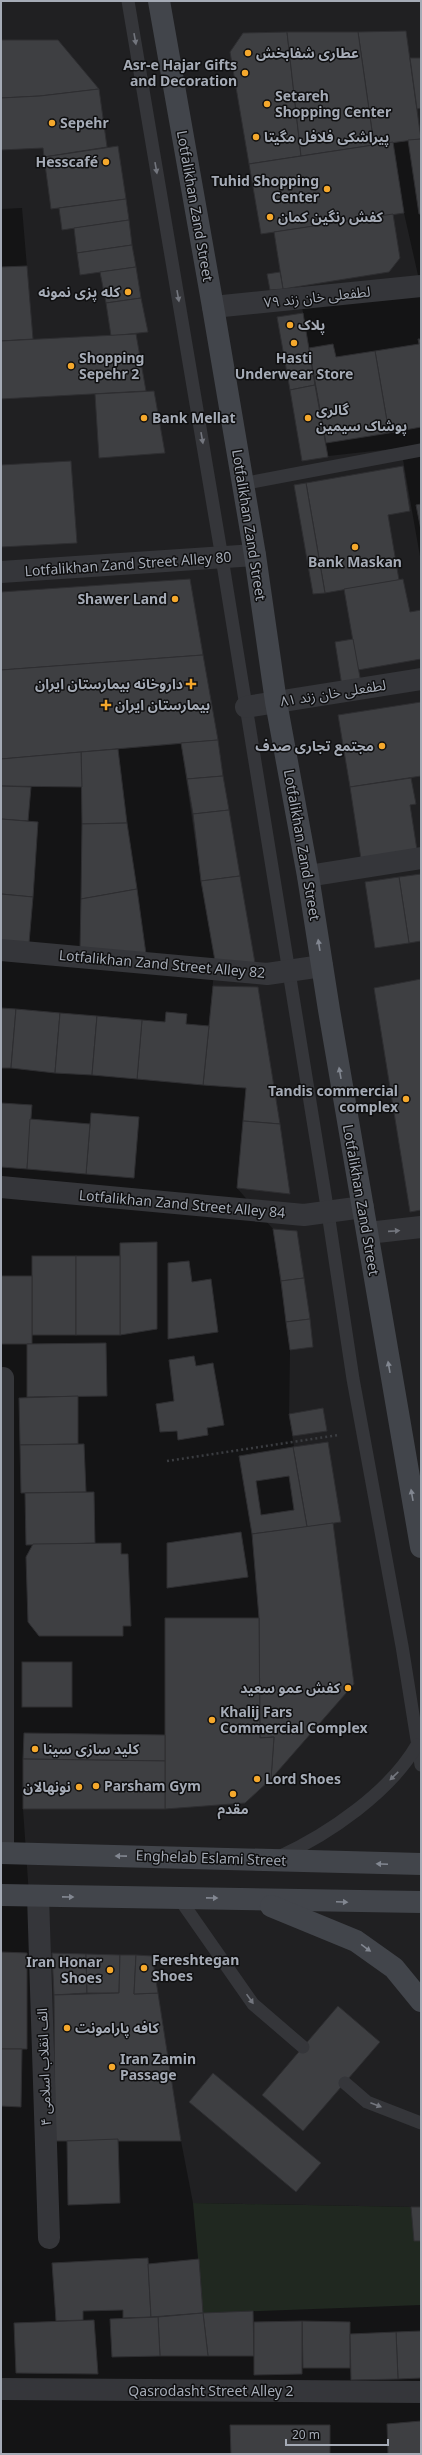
<svg xmlns="http://www.w3.org/2000/svg" width="422" height="2455" font-family="'Noto Sans','Noto Sans Arabic',sans-serif">
  <rect width="100%" height="100%" fill="#141415"/>
  <!-- built -->
  <path fill="#202022" d="M1,1H421V139L393,143L404,213L420,284L301,301L328,456L401,448L421,562V2241L411,2207L193,2203L181,2141L46,2140L23,1809V1759L165,1761V1618H259L306,1528L289,1414L290,1350L273,1229L237,1188L246,1088L203,1085L215,961L201,881L181,744L1,759V341L33,339L22,208L1,209Z"/>
  <!-- green -->
  <path fill="#202820" d="M193,2203L411,2207L421,2241V2305L203,2313Z"/>
  <!-- building -->
  <g fill="#3e3f42" stroke="#2e2e31" fill-rule="evenodd">
    <path d="M406,31L421,139L374,145L358,32Z"/>
    <path d="M287,32L301,156L249,164L230,52L243,33Z"/>
    <path d="M287,32H358L374,145L301,156Z"/>
    <path d="M1,40H58L99,89L40,96L1,98Z"/>
    <path d="M410,58H421V108L417,109Z"/>
    <path d="M99,89L107,147L44,157L43,148L1,150V98L40,96Z"/>
    <path d="M421,139V214H419L408,140Z"/>
    <path d="M393,142L404,213L261,234L249,164Z"/>
    <path d="M118,146L126,199L51,209L44,157Z"/>
    <path d="M126,199L129,220L62,230L59,208Z"/>
    <path d="M393,214L400,258L389,272L283,289L274,232Z"/>
    <path d="M129,220L132,245L77,253L74,228Z"/>
    <path d="M132,245L136,267L80,275L77,253Z"/>
    <path d="M27,266L33,339L1,341V267Z"/>
    <path d="M136,267L141,298L106,303L100,272Z"/>
    <path d="M280,272L283,289L270,290L267,274Z"/>
    <path d="M141,298L148,332L111,336L106,303Z"/>
    <path d="M303,313L315,385L290,390L277,317Z"/>
    <path d="M136,334L146,391L1,399V341Z"/>
    <path d="M418,339H421V427L389,433L375,351L419,344Z"/>
    <path d="M333,344L336,357L375,351L389,433L326,443L309,348Z"/>
    <path d="M315,385L328,457L302,461L290,390Z"/>
    <path d="M154,391L165,453L99,458L95,394Z"/>
    <path d="M71,461L77,543L1,547V465Z"/>
    <path d="M403,466L410,511L388,515L399,580L325,593L306,483Z"/>
    <path d="M306,483L325,593L313,594L294,485Z"/>
    <path d="M421,504V530L416,505Z"/>
    <path d="M190,579L203,655L1,670V592Z"/>
    <path d="M403,579L410,612L421,610V659L358,670L344,589Z"/>
    <path d="M353,639L361,683L342,686L335,642Z"/>
    <path d="M203,655L218,740L1,759V670Z"/>
    <path d="M421,702V776L350,787L338,715Z"/>
    <path d="M218,740L223,776L187,779L181,743Z"/>
    <path d="M118,749L127,823L82,824L81,752Z"/>
    <path d="M81,752L82,787L1,786V759Z"/>
    <path d="M223,776L229,810L193,814L187,779Z"/>
    <path d="M411,778L416,804L410,805L417,850L361,859L350,787Z"/>
    <path d="M1,786L31,787L28,821L1,819Z"/>
    <path d="M229,810L240,876L201,881L193,814Z"/>
    <path d="M1,819L38,822L33,897L1,894Z"/>
    <path d="M127,823L137,889L81,899L82,824Z"/>
    <path d="M421,874V941L409,943L399,877Z"/>
    <path d="M240,876L255,963L215,961L201,881Z"/>
    <path d="M399,877L409,943L375,948L365,882Z"/>
    <path d="M137,889L146,954L80,948L81,899Z"/>
    <path d="M1,894L33,897L29,943L1,941Z"/>
    <path d="M421,979V1210L410,1212L374,988Z"/>
    <path d="M213,986L258,987L280,1124L243,1121L246,1088L203,1085Z"/>
    <path d="M1,1008L16,1009L11,1068H1Z"/>
    <path d="M16,1009L60,1013L55,1073L11,1068Z"/>
    <path d="M166,1012L187,1014L186,1024L209,1026L203,1085L137,1079L142,1020L165,1022Z"/>
    <path d="M60,1013L97,1016L92,1075L55,1073Z"/>
    <path d="M97,1016L142,1020L137,1079L92,1075Z"/>
    <path d="M1,1103L32,1105L27,1169L1,1167Z"/>
    <path d="M91,1113L139,1117L134,1178L86,1174Z"/>
    <path d="M30,1119L90,1124L86,1174L27,1169Z"/>
    <path d="M243,1121L280,1124L290,1194L237,1188Z"/>
    <path d="M273,1229L297,1231L304,1278L281,1281Z"/>
    <path d="M157,1242V1329L120,1335V1243Z"/>
    <rect x="32" y="1256" width="44" height="79"/>
    <rect x="76" y="1256" width="44" height="79"/>
    <path d="M189,1261L192,1282L211,1279L218,1332L168,1339V1263Z"/>
    <rect x="1" y="1276" width="31" height="68"/>
    <path d="M304,1278L310,1319L286,1322L281,1281Z"/>
    <path d="M310,1319L313,1347L290,1350L286,1322Z"/>
    <path d="M106,1343L107,1396L27,1397V1344Z"/>
    <path d="M194,1356L196,1366L213,1363L224,1425L207,1428L208,1435L178,1440L177,1431L160,1432L156,1404L174,1401L169,1360Z"/>
    <path d="M78,1396V1444L20,1445L19,1398Z"/>
    <path d="M323,1408L327,1431L293,1436L289,1414Z"/>
    <path d="M328,1442L341,1522L307,1527L293,1447Z"/>
    <path d="M84,1444L86,1492L21,1493L20,1445Z"/>
    <path d="M293,1447L307,1527L252,1534L239,1456ZM289,1476L294,1510L261,1515L256,1481Z"/>
    <path d="M94,1492L95,1543L26,1545L25,1493Z"/>
    <path d="M333,1523L354,1684L271,1779L274,1737L260,1738L259,1618L252,1534Z"/>
    <path d="M241,1532L248,1577L167,1588V1543Z"/>
    <path d="M121,1543V1554H128L131,1626H123V1636H39L28,1622L26,1557L33,1544Z"/>
    <path d="M165,1618H259L260,1738L274,1737L271,1779L245,1803L165,1809Z"/>
    <rect x="22" y="1662" width="50" height="45"/>
    <path d="M24,1733L165,1735V1761L23,1759Z"/>
    <path d="M23,1759L165,1761V1809H23Z"/>
    <path d="M1,1952L27,1953V2049H1Z"/>
    <path d="M52,1953L86,1954L87,1993L54,1995Z"/>
    <path d="M86,1954L120,1955L119,1993H87Z"/>
    <path d="M120,1955H136L134,1994L158,1993L181,2141H55L54,1995L119,1993Z"/>
    <path d="M136,1955L152,1956L158,1993L134,1994Z"/>
    <path d="M338,2006L380,2042L303,2131L262,2095Z"/>
    <path d="M1,2049H22L21,2107L1,2106Z"/>
    <path d="M213,2073L321,2163L296,2192L189,2102Z"/>
    <path d="M118,2139L120,2203L68,2205L67,2141Z"/>
    <path d="M411,2207H421V2241H414Z"/>
    <path d="M148,2258L151,2317L123,2318V2310L83,2311V2320L56,2321L52,2263Z"/>
    <path d="M199,2259L203,2313L151,2317L148,2264Z"/>
    <path d="M253,2311L254,2356H208L203,2313Z"/>
    <path d="M203,2313L208,2356H160L158,2317Z"/>
    <path d="M158,2317L160,2356L112,2357L110,2319Z"/>
    <path d="M94,2320L98,2374L16,2373L14,2323Z"/>
    <path d="M302,2321L350,2322V2368H303Z"/>
    <path d="M302,2321V2374L254,2375V2322Z"/>
    <path d="M421,2331V2378L398,2379L396,2332Z"/>
    <path d="M396,2332L398,2379L351,2380L350,2334Z"/>
    <path d="M421,2421V2454H388L387,2424Z"/>
    <path d="M230,2425H330V2454H231Z"/>
  </g>
  <g fill="none" stroke-linecap="round" stroke-linejoin="round">
    <!-- path -->
    <path stroke="#3b3d41" stroke-width="2.5" stroke-dasharray="2 3" stroke-linecap="butt" d="M167,1461L338,1435"/>
    <!-- lane -->
    <g stroke="#35363a" stroke-width="13">
      <path d="M128,1L222,558L328,1213L353,1379L402,1646L421,1765"/>
      <path d="M242,484L421,450"/>
      <path d="M279,1857C329,1834 390,1792 417,1745"/>
      <path d="M179,1898L253,2004L303,2047"/>
      <path d="M345,2083L367,2102L421,2123"/>
    </g>
    <!-- street -->
    <g stroke="#35363a" stroke-width="22">
      <path d="M213,307L421,286"/>
      <path d="M1,572L255,555"/>
      <path d="M246,707L421,679"/>
      <path d="M308,876L421,858"/>
      <path d="M1,950L267,974L322,966"/>
      <path d="M1,1187L304,1215L363,1207"/>
      <path d="M368,1233L421,1227"/>
      <path d="M3,1853V1378"/>
      <path d="M38,1896L49,2238"/>
      <path d="M1,2389L421,2392"/>
    </g>
    <!-- secondary -->
    <g stroke="#42454b" stroke-width="22">
      <path d="M159,1L213,307L255,555L276,702L308,876L329,1010L421,1547"/>
      <path d="M1,1853L421,1864"/>
      <path d="M1,1895L421,1902"/>
      <path d="M271,1906L356,1941L394,1968L421,2001"/>
    </g>
  </g>
  <!-- one-way arrows -->
  <defs><path id="oneway-solid" d="M-6-.8H1V-3.2L6.5 0L1 3.2V.8H-6Z"/></defs>
  <g fill="#73767e">
    <use href="#oneway-solid" transform="translate(135 39) rotate(80)"/>
    <use href="#oneway-solid" transform="translate(156 168) rotate(80)"/>
    <use href="#oneway-solid" transform="translate(178 296) rotate(80)"/>
    <use href="#oneway-solid" transform="translate(202 438) rotate(80)"/>
    <use href="#oneway-solid" transform="translate(394 1231) rotate(-4)"/>
    <use href="#oneway-solid" transform="translate(394 1776) rotate(136)"/>
    <use href="#oneway-solid" transform="translate(250 1999) rotate(55)"/>
    <use href="#oneway-solid" transform="translate(376 2105) rotate(21)"/>
  </g>
  <g fill="#828791">
    <use href="#oneway-solid" transform="translate(319 945) rotate(-99)"/>
    <use href="#oneway-solid" transform="translate(340 1073) rotate(-100)"/>
    <use href="#oneway-solid" transform="translate(389 1367) rotate(-100)"/>
    <use href="#oneway-solid" transform="translate(412 1495) rotate(-100)"/>
    <use href="#oneway-solid" transform="translate(121 1856) rotate(-179)"/>
    <use href="#oneway-solid" transform="translate(382 1864) rotate(-178)"/>
    <use href="#oneway-solid" transform="translate(68 1897) rotate(1)"/>
    <use href="#oneway-solid" transform="translate(212 1898) rotate(1)"/>
    <use href="#oneway-solid" transform="translate(342 1902) rotate(2)"/>
    <use href="#oneway-solid" transform="translate(366 1948) rotate(36)"/>
  </g>
  <!-- markers -->
  <g fill="#f5a82c" stroke="#0f0f10" stroke-width="1.5">
    <circle cx="248" cy="53" r="4"/>
    <circle cx="245" cy="73" r="4"/>
    <circle cx="267" cy="104" r="4"/>
    <circle cx="52" cy="123" r="4"/>
    <circle cx="256" cy="137" r="4"/>
    <circle cx="106" cy="162" r="4"/>
    <circle cx="327" cy="189" r="4"/>
    <circle cx="270" cy="217" r="4"/>
    <circle cx="128" cy="292" r="4"/>
    <circle cx="290" cy="325" r="4"/>
    <circle cx="294" cy="343" r="4"/>
    <circle cx="71" cy="366" r="4"/>
    <circle cx="144" cy="418" r="4"/>
    <circle cx="308" cy="418" r="4"/>
    <circle cx="355" cy="547" r="4"/>
    <circle cx="175" cy="599" r="4"/>
    <path d="M189 678h4v4h4v4h-4v4h-4v-4h-4v-4h4z"/>
    <path d="M104 699h4v4h4v4h-4v4h-4v-4h-4v-4h4z"/>
    <circle cx="382" cy="746" r="4"/>
    <circle cx="406" cy="1099" r="4"/>
    <circle cx="348" cy="1688" r="4"/>
    <circle cx="212" cy="1720" r="4"/>
    <circle cx="35" cy="1749" r="4"/>
    <circle cx="257" cy="1779" r="4"/>
    <circle cx="96" cy="1786" r="4"/>
    <circle cx="79" cy="1787" r="4"/>
    <circle cx="233" cy="1794" r="4"/>
    <circle cx="144" cy="1968" r="4"/>
    <circle cx="110" cy="1970" r="4"/>
    <circle cx="67" cy="2028" r="4"/>
    <circle cx="112" cy="2067" r="4"/>
  </g>
  <g text-anchor="middle" stroke-width="3" stroke-linejoin="round" paint-order="stroke">
    <!-- poi labels -->
    <g font-size="14" font-weight="bold" fill="#a5abb6" stroke="#0f0f10" text-anchor="start">
      <text x="256" y="58">عطاری شفابخش</text>
      <text x="237" y="70" text-anchor="end">Asr-e Hajar Gifts<tspan x="237" dy="16">and Decoration</tspan></text>
      <text x="275" y="101">Setareh<tspan x="275" dy="16">Shopping Center</tspan></text>
      <text x="60" y="128">Sepehr</text>
      <text x="264" y="142">پیراشکی فلافل مگیتا</text>
      <text x="98" y="167" text-anchor="end">Hesscafé</text>
      <text x="319" y="186" text-anchor="end">Tuhid Shopping<tspan x="319" dy="16">Center</tspan></text>
      <text x="278" y="222">کفش رنگین کمان</text>
      <text x="120" y="297" text-anchor="end">کله پزی نمونه</text>
      <text x="298" y="330">پلاک</text>
      <text x="79" y="363">Shopping<tspan x="79" dy="16">Sepehr 2</tspan></text>
      <text x="294" y="363" text-anchor="middle">Hasti<tspan x="294" dy="16">Underwear Store</tspan></text>
      <text x="316" y="415">گالری<tspan x="316" dy="16">پوشاک سیمین</tspan></text>
      <text x="152" y="423">Bank Mellat</text>
      <text x="355" y="567" text-anchor="middle">Bank Maskan</text>
      <text x="167" y="604" text-anchor="end">Shawer Land</text>
      <text x="183" y="689" text-anchor="end">داروخانه بیمارستان ایران</text>
      <text x="115" y="710">بیمارستان ایران</text>
      <text x="374" y="751" text-anchor="end">مجتمع تجاری صدف</text>
      <text x="398" y="1096" text-anchor="end">Tandis commercial<tspan x="398" dy="16">complex</tspan></text>
      <text x="340" y="1693" text-anchor="end">کفش عمو سعید</text>
      <text x="220" y="1717">Khalij Fars<tspan x="220" dy="16">Commercial Complex</tspan></text>
      <text x="43" y="1754">کلید سازی سینا</text>
      <text x="265" y="1784">Lord Shoes</text>
      <text x="104" y="1791">Parsham Gym</text>
      <text x="71" y="1792" text-anchor="end">نونهالان</text>
      <text x="233" y="1814" text-anchor="middle">مقدم</text>
      <text x="152" y="1965">Fereshtegan<tspan x="152" dy="16">Shoes</tspan></text>
      <text x="102" y="1967" text-anchor="end">Iran Honar<tspan x="102" dy="16">Shoes</tspan></text>
      <text x="75" y="2033">کافه پارامونت</text>
      <text x="120" y="2064">Iran Zamin<tspan x="120" dy="16">Passage</tspan></text>
    </g>
    <!-- street labels -->
    <g font-size="14" fill="#a5abb6" stroke="#0f0f10">
      <text transform="translate(195 206) rotate(80)" y="5">Lotfalikhan Zand Street</text>
      <text transform="translate(317 297) rotate(-6)" y="5">لطفعلی خان زند ۷۹</text>
      <text transform="translate(249 525) rotate(81)" y="5">Lotfalikhan Zand Street</text>
      <text transform="translate(128 564) rotate(-4)" y="5">Lotfalikhan Zand Street Alley 80</text>
      <text transform="translate(333 693) rotate(-9)" y="5">لطفعلی خان زند ۸۱</text>
      <text transform="translate(302 845) rotate(80)" y="5">Lotfalikhan Zand Street</text>
      <text transform="translate(162 964) rotate(5)" y="5">Lotfalikhan Zand Street Alley 82</text>
      <text transform="translate(361 1200) rotate(80)" y="5">Lotfalikhan Zand Street</text>
      <text transform="translate(182 1204) rotate(5)" y="5">Lotfalikhan Zand Street Alley 84</text>
      <text transform="translate(211 1858) rotate(2)" y="5">Enghelab Eslami Street</text>
      <text transform="translate(44 2067) rotate(-92)" y="5">۴ الف انقلاب اسلامی</text>
      <text x="211" y="2396">Qasrodasht Street Alley 2</text>
    </g>
  </g>
  <!-- border -->
  <rect width="422" height="2455" fill="none" stroke="#a5abb6" stroke-width="4"/>
  <!-- scale -->
  <path d="M286 2439v6h102v-6" fill="none" stroke="#a5abb6" stroke-width="2"/>
  <text x="292" y="2439" font-size="12" fill="#a5abb6" stroke="#0f0f10" stroke-width="3" paint-order="stroke">20 m</text>
</svg>
